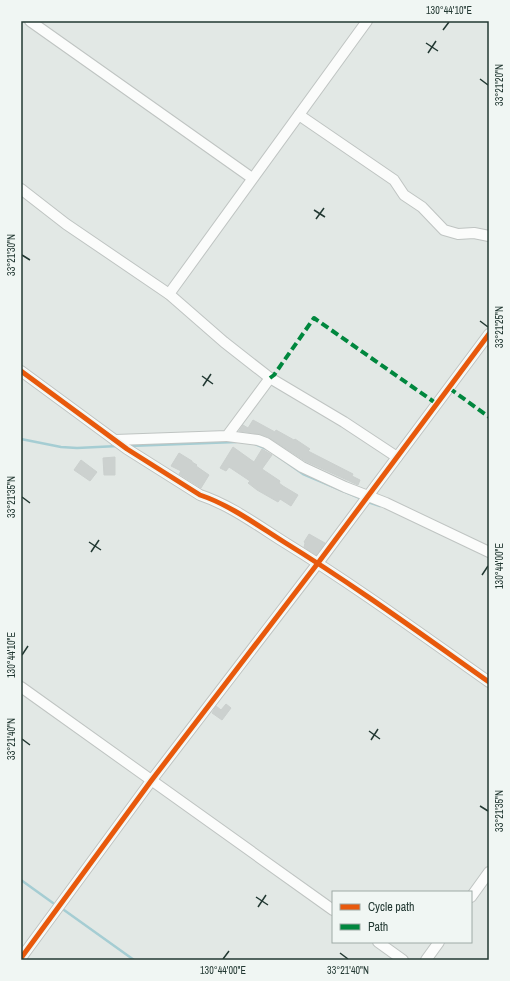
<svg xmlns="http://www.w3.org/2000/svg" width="510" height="981" font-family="'Archivo Narrow',sans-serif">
  <rect width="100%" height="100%" fill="#e2e8e5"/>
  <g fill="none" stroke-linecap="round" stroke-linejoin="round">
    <!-- stream -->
    <g stroke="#a5cdd3" stroke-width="2.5">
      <path d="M21,439L61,447L77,448L118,446"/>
      <path d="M255,444L267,449"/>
      <path d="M129,446L236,442"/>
      <path d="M276,455L303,474L362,499"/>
      <path d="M368,502L380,506"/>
      <path d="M21,880L53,903"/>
      <path d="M64,910L134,960"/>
    </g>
  </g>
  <!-- building -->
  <g fill="#ccd1cf" stroke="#cbd0ce">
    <path d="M253,420L275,432L276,430L294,440L295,439L310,449L308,451L353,474L352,476L360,480L358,485L305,461L268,437L259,434L239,431L243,425L248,428Z"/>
    <path d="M233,447L254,462L262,449L272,455L262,469L280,481L279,483L283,486L298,495L291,506L280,499L278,502L257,490L248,483L250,481L229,467L226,471L220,468Z"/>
    <path d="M179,453L192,461V462L197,465L196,466L209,475L201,488L179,474L181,471L171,466Z"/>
    <path d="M115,457V475H104L103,458Z"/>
    <path d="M81,460L97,472L90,481L74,470Z"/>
    <path d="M309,534L325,543L316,555L304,547L305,543L304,542Z"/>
    <path d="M226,704L231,708L222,720L212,713L216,706L221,710Z"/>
  </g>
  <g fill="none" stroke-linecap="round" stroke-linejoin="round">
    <defs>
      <g id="minor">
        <path d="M30,21L252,178"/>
        <path d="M299,115L394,180L404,195L422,207L444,230L458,234L474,233L489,236"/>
        <path d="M21,189L66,224L169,294L224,342L270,378L344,422L397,457"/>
        <path d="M169,294L367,21"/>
        <path d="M21,371L127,449L200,495C230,505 257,525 284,542C354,585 421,634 489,682"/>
        <path d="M227,436L258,440L266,443L302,467L345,487L386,503L489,552"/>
        <path d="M115,440L227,436L270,378"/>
        <path d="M21,687L333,910"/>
        <path d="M471,897L489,872"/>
        <path d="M378,942L403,960"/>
        <path d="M21,958L151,781L318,563L489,334"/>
        <path d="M426,960L439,942"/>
      </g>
    </defs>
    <!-- minor casing -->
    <use href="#minor" stroke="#bfc4c2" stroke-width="12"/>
    <!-- minor -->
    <use href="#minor" stroke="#fbfcfb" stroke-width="10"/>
    <!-- quiet -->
    <g stroke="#00873e" stroke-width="4" stroke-dasharray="8 4" stroke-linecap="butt">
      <path d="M270,378L274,375L314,318L437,404"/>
      <path d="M449,388L489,417"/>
    </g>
    <defs>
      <g id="cycleway">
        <path d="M21,371L127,449L200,495C230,505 257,525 284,542C354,585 421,634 489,682"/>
        <path d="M21,958L151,781L318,563L489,334"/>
      </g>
    </defs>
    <!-- cycleway casing -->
    <use href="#cycleway" stroke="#f0f6f3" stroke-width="8"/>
    <!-- cycleway -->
    <use href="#cycleway" stroke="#e8590c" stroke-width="5"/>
  </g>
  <!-- ticks -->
  <path fill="none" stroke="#223832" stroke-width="1.5" d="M443,30L449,22M426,43L438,51M428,53L436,41M480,79L488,85M314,210L325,217M316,219L324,208M22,255L30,260M480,321L488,327M202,376L213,384M203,386L211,374M22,497L30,503M89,542L101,550M91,552L99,540M482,575L488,566M22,655L28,646M369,731L380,739M22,739L30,745M371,740L378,729M480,806L488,811M256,897L268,905M258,907L266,895M340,953L348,959M223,959L229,951"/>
  <!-- border -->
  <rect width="510" height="981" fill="none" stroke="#f0f6f3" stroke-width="44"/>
  <!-- legend -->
  <rect x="332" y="891" width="140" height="52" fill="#f0f6f3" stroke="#9eaaa6"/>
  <rect x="340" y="904" width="20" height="6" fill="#e8590c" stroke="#9eaaa6"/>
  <text x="368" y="911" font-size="12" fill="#223832">Cycle path</text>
  <rect x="340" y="924" width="20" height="6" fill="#00873e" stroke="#9eaaa6"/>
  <text x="368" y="931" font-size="12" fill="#223832">Path</text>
  <rect x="22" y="22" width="466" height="937" fill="none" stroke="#223832" stroke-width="1.5"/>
  <g font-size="10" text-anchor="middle" fill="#223832">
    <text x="449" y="14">130°44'10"E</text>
    <text transform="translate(499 85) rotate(-90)" y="4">33°21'20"N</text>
    <text transform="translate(11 255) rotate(-90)" y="4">33°21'30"N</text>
    <text transform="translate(499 327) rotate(-90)" y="4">33°21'25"N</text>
    <text transform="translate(11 497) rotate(-90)" y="4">33°21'35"N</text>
    <text transform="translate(499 566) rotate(-90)" y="4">130°44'00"E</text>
    <text transform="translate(11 655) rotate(-90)" y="4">130°44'10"E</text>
    <text transform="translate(11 739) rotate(-90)" y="4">33°21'40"N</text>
    <text transform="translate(499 811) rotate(-90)" y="4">33°21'35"N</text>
    <text x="223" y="974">130°44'00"E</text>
    <text x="348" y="974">33°21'40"N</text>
  </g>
</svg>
